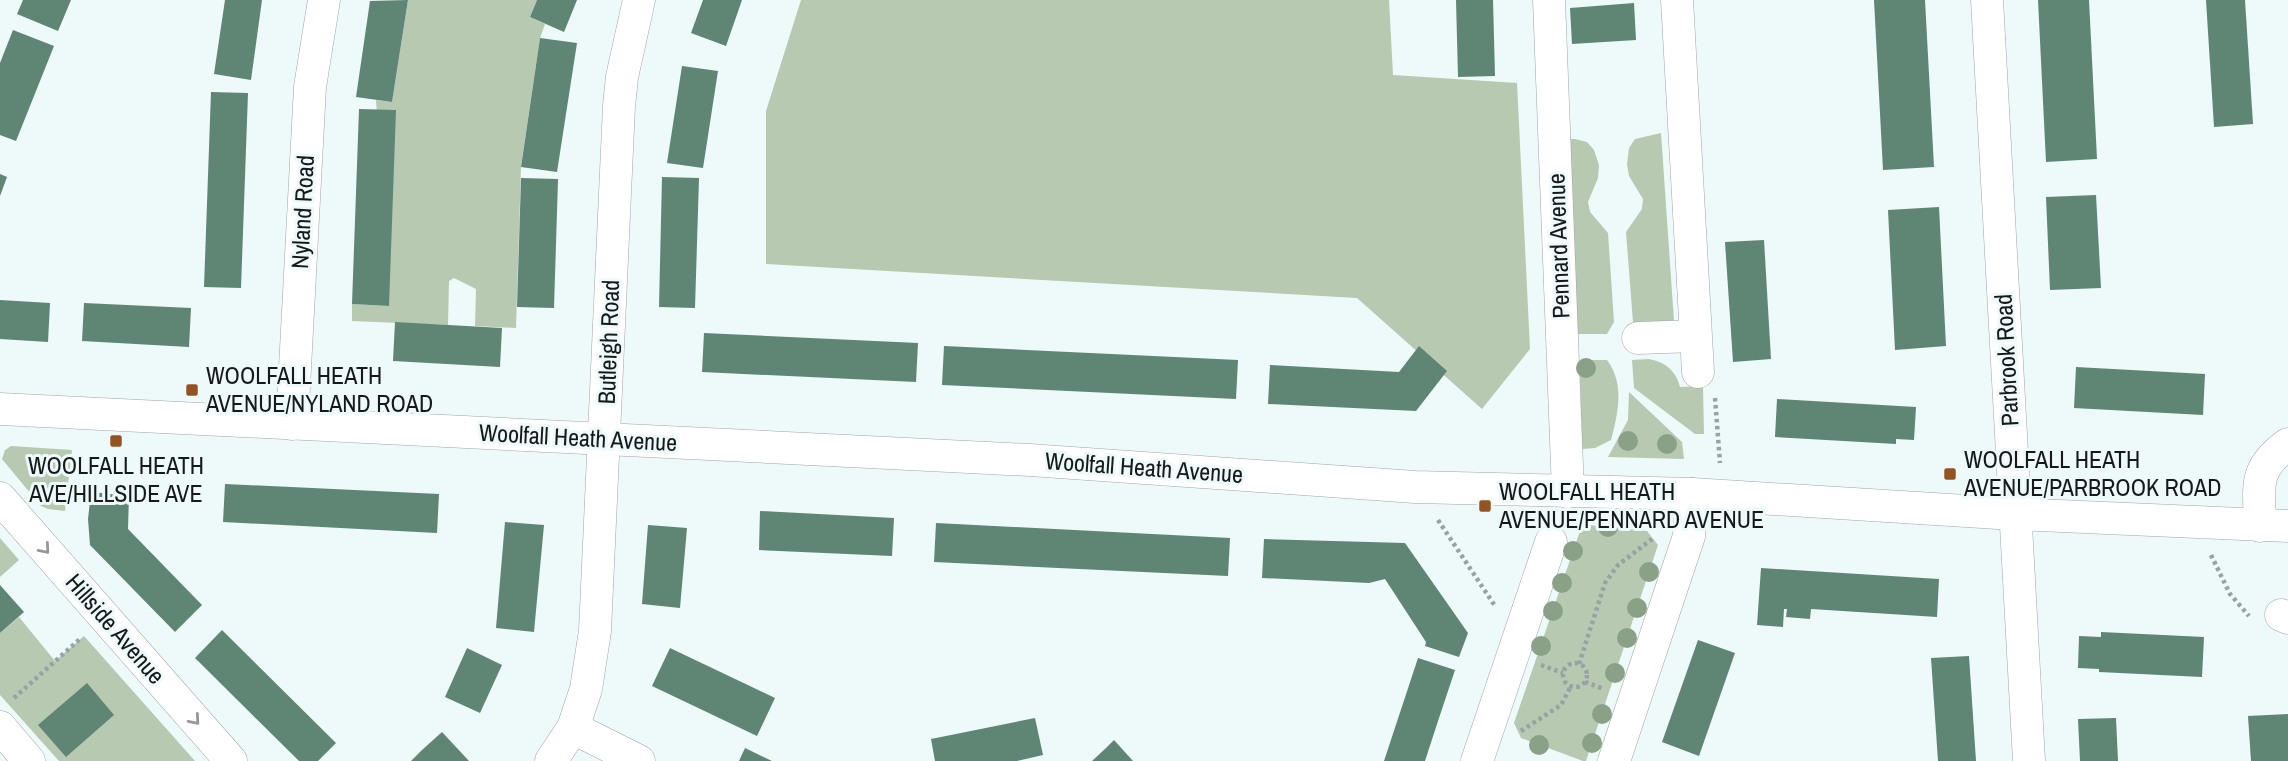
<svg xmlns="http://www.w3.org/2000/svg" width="2288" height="761" font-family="'Archivo Narrow',sans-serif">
  <rect width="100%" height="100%" fill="#eef9f9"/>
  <!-- green -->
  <g fill="#b7c9b1">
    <path d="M408,0H537L530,17L545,24L540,38L521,166L516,328L475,326L476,289L454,278L449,281L448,325L352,321V304L388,306L376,100L392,102Z"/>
    <path d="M801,0H1389L1393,75L1517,83L1530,349L1482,409L1357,298L766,264V111Z"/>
    <path d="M1661,133L1674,321L1641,333L1633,322L1626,232L1642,209L1643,199L1629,176L1627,164L1629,148L1635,139Z"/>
    <path d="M1560,139H1575L1587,142L1594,150L1599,165L1598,178L1588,202L1590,212L1608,233L1614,322L1607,334H1578L1573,327Z"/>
    <path d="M1649,359C1666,362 1676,371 1680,387L1703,386L1704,434H1695L1634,388L1632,360Z"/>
    <path d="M1588,360H1607C1625,384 1618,413 1611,440L1595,448L1582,449L1580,373Z"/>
    <path d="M1629,392L1682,442L1684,459L1608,457L1628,420Z"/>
    <path d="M11,446L72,450L65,511L48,509L41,506L2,459L5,450Z"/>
    <path d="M1588,525L1647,531L1658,545L1586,761H1583L1521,738L1514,723L1581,528Z"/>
    <path d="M0,538L19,560L0,577Z"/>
    <path d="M19,617L55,661L84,636L195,761H59L0,695V633Z"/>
  </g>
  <!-- building -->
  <g fill="#5f8574">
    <path d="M23,0H71L58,31L17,14Z"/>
    <path d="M225,0H262L251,80L214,74Z"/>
    <path d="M408,0L392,102L356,97L370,1Z"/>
    <path d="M537,0H577L564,32L530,17Z"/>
    <path d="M703,0H742L726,46L691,33Z"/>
    <path d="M1456,0H1493L1495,76L1458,77Z"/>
    <path d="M1874,0H1925L1934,167L1883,170Z"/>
    <path d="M2038,0H2089L2097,159L2046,162Z"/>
    <path d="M2206,0H2245L2253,124L2214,127Z"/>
    <path d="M1634,3L1636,40L1572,44L1570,8Z"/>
    <path d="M13,30L54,46L16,141L0,135V63Z"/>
    <path d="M540,38L577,43L557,172L521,167Z"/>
    <path d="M682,66L718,71L703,168L667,163Z"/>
    <path d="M211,92L248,93L241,288L204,287Z"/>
    <path d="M359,109L396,110L389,306L352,304Z"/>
    <path d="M0,174L7,177L0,196Z"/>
    <path d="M662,177L699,178L695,308L659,307Z"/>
    <path d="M521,178L558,179L554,308L517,307Z"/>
    <path d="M2096,195L2101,288L2050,290L2046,197Z"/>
    <path d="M1939,207L1946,346L1895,350L1888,210Z"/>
    <path d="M1764,240L1771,359L1733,362L1725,242Z"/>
    <path d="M0,300L50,303L48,342L0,339Z"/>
    <path d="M84,303L191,308L189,347L82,341Z"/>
    <path d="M395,322L502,328L500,367L393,361Z"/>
    <path d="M704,333L918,343L916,382L702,372Z"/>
    <path d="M944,346L1238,360L1236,399L942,385Z"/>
    <path d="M1419,346L1447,371L1416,411L1268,404L1270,365L1399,372Z"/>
    <path d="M2076,367L2205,374L2203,415L2074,408Z"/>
    <path d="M1777,399L1916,407L1914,440L1896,439V444L1775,437Z"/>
    <path d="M225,484L439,494L437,533L223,522Z"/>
    <path d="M91,492L129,496L128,529L202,605L175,632L90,545L88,519Z"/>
    <path d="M760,511L894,518L892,556L759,550Z"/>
    <path d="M505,522L544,525L534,632L496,628Z"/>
    <path d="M936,523L1230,538L1228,576L934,562Z"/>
    <path d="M648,525L687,528L680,608L642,604Z"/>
    <path d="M1264,539L1405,543L1468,633L1459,657L1425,646L1426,642L1385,579L1369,583L1262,578Z"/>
    <path d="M1761,568L1939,579L1937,617L1811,609L1810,619L1786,617L1787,609H1784L1783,627L1757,625Z"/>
    <path d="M0,585L24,612L0,633Z"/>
    <path d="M222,630L336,743L318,761H299L195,658Z"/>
    <path d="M2101,632L2204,637L2202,677L2099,672V669L2078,668L2079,636L2101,637Z"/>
    <path d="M1698,640L1735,653L1699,756L1662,742Z"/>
    <path d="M467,648L502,665L480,713L445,697Z"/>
    <path d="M670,648L775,698L757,736L652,686Z"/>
    <path d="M1969,656L1976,761H1938L1931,658Z"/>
    <path d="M1418,658L1455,670L1438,721L1425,761H1384Z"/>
    <path d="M87,683L114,715L66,757L38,725Z"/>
    <path d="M2288,714V761H2251L2248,716Z"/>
    <path d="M1035,718L1043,755L1017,761H935L931,739Z"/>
    <path d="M2116,718L2118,761H2080L2078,719Z"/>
    <path d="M442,732L469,761H411L422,750Z"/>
    <path d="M1114,740L1133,761H1092L1106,748Z"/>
    <path d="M745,748L772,761H739Z"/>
  </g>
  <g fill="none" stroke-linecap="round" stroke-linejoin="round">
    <defs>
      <g id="street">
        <path d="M1549,0L1568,492"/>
        <path d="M1677,0L1698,372"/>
        <path d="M1987,0L2029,761"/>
        <path d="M1638,338L1695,336"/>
        <path d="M0,409L1030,460L1415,487L1692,494L2014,514L2288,526"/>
        <path d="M292,424L310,87L324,0"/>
        <path d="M0,498L231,761"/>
        <path d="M2260,526C2259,486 2253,469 2288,444"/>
        <path d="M2281,615L2288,618"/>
        <path d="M0,727L29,761"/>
        <path d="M573,728L639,761"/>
        <path d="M551,761L573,728L586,689L595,631L619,106L622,77L639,0"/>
        <path d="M1477,761L1551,542"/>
        <path d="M1614,761L1689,536L1692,494"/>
      </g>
    </defs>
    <!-- street casing -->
    <use href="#street" stroke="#9da7a7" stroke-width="33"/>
    <!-- path -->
    <g stroke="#99a2a2" stroke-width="4.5" stroke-dasharray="3.5 3.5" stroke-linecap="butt">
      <path d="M1715,398L1720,463"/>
      <path d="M1438,520L1495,606"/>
      <path d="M2211,555L2230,594L2249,616"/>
      <circle cx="1575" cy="675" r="12"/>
      <path d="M1579,664L1605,583L1618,565L1652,539"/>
      <path d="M1541,665L1563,673"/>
      <path d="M1585,682L1604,689"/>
      <path d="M14,698L80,639"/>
      <path d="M1521,731L1561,705L1571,686"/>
    </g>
    <!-- street -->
    <use href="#street" stroke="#fff" stroke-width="32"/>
  </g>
  <!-- trees -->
  <g fill="#8aa188">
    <circle cx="1586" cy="368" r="10"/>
    <circle cx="1628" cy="441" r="10"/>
    <circle cx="1667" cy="444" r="10"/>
    <circle cx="1608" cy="527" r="10"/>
    <circle cx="1573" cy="551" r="10"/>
    <circle cx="1649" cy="572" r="10"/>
    <circle cx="1562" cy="583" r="10"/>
    <circle cx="1637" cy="608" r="10"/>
    <circle cx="1553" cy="611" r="10"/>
    <circle cx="1627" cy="638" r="10"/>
    <circle cx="1541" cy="646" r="10"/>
    <circle cx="1615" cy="673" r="10"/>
    <circle cx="1602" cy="714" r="10"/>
    <circle cx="1592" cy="743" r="10"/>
    <circle cx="1539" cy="745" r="10"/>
  </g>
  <!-- one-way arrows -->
  <defs><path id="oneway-chevron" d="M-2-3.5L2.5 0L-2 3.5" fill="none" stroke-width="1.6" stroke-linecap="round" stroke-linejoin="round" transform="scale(1.75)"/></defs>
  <g stroke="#969898">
    <use href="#oneway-chevron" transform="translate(45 549) rotate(49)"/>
    <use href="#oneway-chevron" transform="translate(195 720) rotate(49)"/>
  </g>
  <!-- markers -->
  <g fill="#955322" stroke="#eef9f9" stroke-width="2.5">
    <rect x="185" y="383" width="14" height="14" rx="3.5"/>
    <rect x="109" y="434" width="14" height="14" rx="3.5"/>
    <rect x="1943" y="467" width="14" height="14" rx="3.5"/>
    <rect x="1478" y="499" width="14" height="14" rx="3.5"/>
  </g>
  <g text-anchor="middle" stroke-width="6" stroke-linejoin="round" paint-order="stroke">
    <!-- street labels -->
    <g font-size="24" fill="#151919" stroke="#eef9f9">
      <text transform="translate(303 212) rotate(-87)" y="8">Nyland Road</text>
      <text transform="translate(1559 246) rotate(-92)" y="8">Pennard Avenue</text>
      <text transform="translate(609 342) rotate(-88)" y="8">Butleigh Road</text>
      <text transform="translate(2007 360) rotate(-93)" y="8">Parbrook Road</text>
      <text transform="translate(578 438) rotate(3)" y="8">Woolfall Heath Avenue</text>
      <text transform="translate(1144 468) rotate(4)" y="8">Woolfall Heath Avenue</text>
      <text transform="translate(115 629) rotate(49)" y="8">Hillside Avenue</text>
    </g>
    <!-- poi labels -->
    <g font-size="24" fill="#151919" stroke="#eef9f9" text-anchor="start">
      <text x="206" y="384">WOOLFALL HEATH<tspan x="206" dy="28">AVENUE/NYLAND ROAD</tspan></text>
      <text x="1964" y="468">WOOLFALL HEATH<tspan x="1964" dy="28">AVENUE/PARBROOK ROAD</tspan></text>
      <text x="116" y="474" text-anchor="middle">WOOLFALL HEATH<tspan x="116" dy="28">AVE/HILLSIDE AVE</tspan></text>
      <text x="1499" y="500">WOOLFALL HEATH<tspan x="1499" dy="28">AVENUE/PENNARD AVENUE</tspan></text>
    </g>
  </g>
</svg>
